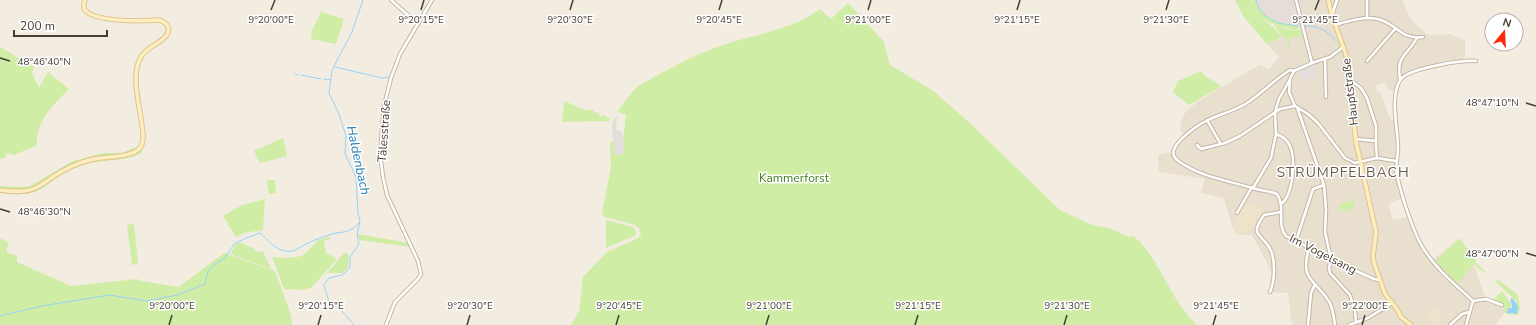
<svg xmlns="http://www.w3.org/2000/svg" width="1536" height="325" font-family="'Nunito Sans',sans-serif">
  <rect width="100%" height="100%" fill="#f3ede1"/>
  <!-- residential -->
  <path fill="#e8dfcf" d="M1309,0H1402L1411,20L1426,33L1429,35L1449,34L1465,40V58L1413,71L1403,76L1395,90H1388L1385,82L1375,86L1377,92H1380L1391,121L1395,120V174L1401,199L1391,202V204H1388L1393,220L1407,217L1418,243L1431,261L1454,243L1474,265L1487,302L1505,308V312L1495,325H1292L1288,293L1271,292L1276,281L1265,259L1252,235H1237L1231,223L1224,198L1201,193L1205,179L1159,172L1158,155L1165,153H1174L1175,148L1187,137L1180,130L1182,118L1187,110L1200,100L1259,65L1269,69L1279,57L1267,44L1282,37L1281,35L1305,29L1298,3L1309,2Z"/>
  <!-- industrial -->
  <path fill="#e4ded7" d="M1256,0H1309V2L1296,4L1301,27L1298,29L1297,25H1291L1267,18L1259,8Z"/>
  <!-- education -->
  <g fill="#eee2c9">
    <path d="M1246,203L1264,208L1265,212L1261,215L1260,218L1258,217L1255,222L1258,223L1256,228L1237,234L1234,225Z"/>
    <path d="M1436,307L1443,316L1436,321L1438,325H1433L1425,316Z"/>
  </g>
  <!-- green -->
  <g fill="#cfeda5">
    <path d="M1235,0H1251C1256,20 1273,22 1281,37L1267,44L1244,17Z"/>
    <path d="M1252,0H1256C1259,18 1281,25 1298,25V29L1294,30L1270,23L1260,16L1254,7Z"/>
    <path d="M848,3L884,42L890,65L932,90L970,123L1060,210L1092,225L1109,228L1129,237L1133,236C1136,239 1140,241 1142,244C1163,269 1173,303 1197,325H571L579,311L583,277L607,252L638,238L641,235L639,228L635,225L605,217L603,215L602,212L611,167L610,142H613L614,155L625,153L623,142L626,114L620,113L618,111L632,92L638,86C665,71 692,56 720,46C754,34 791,31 820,9L831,19Z"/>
    <path d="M321,12L344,19L336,44L311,39L312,31Z"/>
    <path d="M1274,25C1284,27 1291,33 1301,29L1304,40H1302L1301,36L1289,38L1290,52L1285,35L1282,37Z"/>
    <path d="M0,47L34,67L32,73L39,88L48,72L69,89C54,104 35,122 37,145L14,155L7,153L5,158L0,159Z"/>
    <path d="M1201,71L1206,77L1222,86L1189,105L1173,92L1178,81Z"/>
    <path d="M564,101L587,111L588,109L593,110L594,113L597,112L601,117L602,116L605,115L607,118H610L609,121L562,122Z"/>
    <path d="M283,138L287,156L260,163L254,151Z"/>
    <path d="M133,148L136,149L132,152L87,159L32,188L21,190L0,189V186L22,187L30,186L73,161L103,153H122Z"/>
    <path d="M141,150L143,151C135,161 102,160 89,163C78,167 67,171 58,177C49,183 41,191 31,193C21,195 10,194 0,193V192H30L38,189L65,171L83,163L101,159L132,156Z"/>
    <path d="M267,180H275L276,193L269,194Z"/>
    <path d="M1354,197V207L1346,212L1341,210L1339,205L1341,203L1350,202Z"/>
    <path d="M265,199L263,230L244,233L236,237L223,216L242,205Z"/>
    <path d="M606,220L629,226L633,227L636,231V235L606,248Z"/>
    <path d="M134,224L138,264L132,265L127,225Z"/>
    <path d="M358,234L409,243L411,247L359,240Z"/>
    <path d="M329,237L330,239L324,241L326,253L337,259L312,287L304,290L284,289L272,257L287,258L302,256L316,243L318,240Z"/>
    <path d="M0,238L9,243L6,252L17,256V262L71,286L137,279L141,281L179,287L224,253L275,271L291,315L292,325H0Z"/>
    <path d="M1459,238L1476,260V263H1477L1488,274L1477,268L1476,264V266L1471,263L1472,267L1457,284L1436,261Z"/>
    <path d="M240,242L253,248L256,252L263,251L271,269L230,254L235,245Z"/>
    <path d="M344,253L349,254L348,268L342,273H327Z"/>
    <path d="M1498,280L1518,295L1520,309L1518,315L1507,314L1505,312V308L1502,307V304L1494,300L1502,291L1512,305L1507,313L1517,302L1496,282V281Z"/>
  </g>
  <!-- parking -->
  <g fill="#e2dfdb">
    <path d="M1314,65L1317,74L1309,77L1310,79L1305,82L1303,77L1301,78L1298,72Z"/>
    <path d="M615,117H617L616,130L622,131L625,153L614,155L612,125Z"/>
  </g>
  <!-- water -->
  <path fill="#96d3f8" d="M1512,298C1517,303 1519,307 1517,314L1507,313L1508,308H1512V305L1510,300Z"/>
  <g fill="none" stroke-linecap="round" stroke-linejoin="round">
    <!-- stream -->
    <g stroke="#96d3f8" stroke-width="1">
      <path d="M1256,0C1260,20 1279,24 1298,26"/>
      <path d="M1305,26C1317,25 1330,32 1336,41"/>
      <path d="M335,67L382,78L389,77"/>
      <path d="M295,74L298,75"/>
      <path d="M301,75L321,79"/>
      <path d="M324,79L331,80"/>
      <path d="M0,316L42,306L109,295L147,301L177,295L205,284L208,271L215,264L225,258L234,244L246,238L260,233C268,240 275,250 286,251C296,253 300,246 308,243C316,239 324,237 332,234C338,232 344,233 350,230C354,228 357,225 360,222"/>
      <path d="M354,325L343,312L329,302L324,285L329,278L342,275L350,268V257L359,244L357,235L360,221L358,214L356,177L345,154L346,136L339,114L329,93L332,70L352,32L363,0"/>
    </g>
    <defs>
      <g id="minor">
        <path d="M391,0L418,24"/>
        <path d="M1296,0L1312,63"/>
        <path d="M1367,0V18"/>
        <path d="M1332,15L1337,0"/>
        <path d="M1335,25C1348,21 1368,15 1381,20C1397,25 1402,40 1423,37"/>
        <path d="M1343,47L1330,57L1312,63L1294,71L1290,70C1274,80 1262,93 1247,103C1235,111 1220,114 1208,120C1198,125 1162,148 1177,160C1199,177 1230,181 1256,189C1263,191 1270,191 1277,194C1286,207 1276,224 1286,236L1345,266L1374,279L1379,280"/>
        <path d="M1325,60L1326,97"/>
        <path d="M1367,61L1395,29"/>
        <path d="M1294,71L1290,79L1289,92L1295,106L1308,114L1318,123L1345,158L1355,163L1377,158L1396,161"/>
        <path d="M1349,79L1361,88L1367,98L1376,126V146L1377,158"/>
        <path d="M1400,79C1396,55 1407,56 1417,38"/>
        <path d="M1297,107L1324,185L1326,209L1325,232L1331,259L1329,268L1330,273L1350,295L1355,311L1356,323"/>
        <path d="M1207,120L1220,143"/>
        <path d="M1276,134C1283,137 1287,139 1290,146C1296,159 1293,194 1282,203"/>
        <path d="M1356,139L1376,141"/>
        <path d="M1197,145L1201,149L1225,143L1240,136L1280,109L1295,106"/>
        <path d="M1253,188L1271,158L1276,134L1275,112L1279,99L1289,81"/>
        <path d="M1237,213L1252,187"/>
        <path d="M1296,241L1313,189L1324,185"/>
        <path d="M1309,248C1299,282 1316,279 1330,303C1333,310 1334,318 1335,325"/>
        <path d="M1270,292C1275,281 1276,258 1269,247C1259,232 1250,235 1264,215L1281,212"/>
        <path d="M1473,301L1486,299L1502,305"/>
        <path d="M386,325L395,302L418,279L421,274L418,261L387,195L383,177L380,154L384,106L391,78L400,54L432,0"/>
        <path d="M1308,325L1311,293L1315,284"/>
        <path d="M1349,325L1368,318L1392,303"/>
        <path d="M1450,325L1462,314L1469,312"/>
        <path d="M1466,325L1473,301C1456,285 1436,269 1423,248C1413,232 1401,194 1397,175C1395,165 1398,157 1398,148C1398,129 1389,95 1401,79C1410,68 1462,60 1476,61"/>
      </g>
      <g id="secondary">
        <path d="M1328,0L1332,15L1346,55L1356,142L1376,232L1373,256L1374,263L1385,294L1397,309L1401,317L1411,325"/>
        <path d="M0,190C11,191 23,193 33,189C41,186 47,181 54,176C65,169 77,163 90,160C103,156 138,159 142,144C144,138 143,131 142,126C140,106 130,75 141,57C147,47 157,45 164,38C172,31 168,22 159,20C143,21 94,23 84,9V4L85,0"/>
      </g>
    </defs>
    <!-- minor casing -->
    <use href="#minor" stroke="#c2b7a6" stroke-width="4.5"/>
    <!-- secondary casing -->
    <use href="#secondary" stroke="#dbc48d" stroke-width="5.5"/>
    <!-- minor -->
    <use href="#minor" stroke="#fff" stroke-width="2.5"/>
    <!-- secondary -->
    <use href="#secondary" stroke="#ffedbf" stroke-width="3.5"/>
  </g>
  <!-- ticks -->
  <path fill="none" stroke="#453d32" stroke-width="1.5" d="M271,10L275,0M421,10L424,0M570,10L573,0M719,10L722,0M868,10L871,0M1017,10L1020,0M1166,10L1169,0M1315,10L1319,0M0,58L10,61M1526,103L1536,106M0,209L10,212M1526,253L1536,256M169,325L172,315M318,325L321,315M467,325L470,315M616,325L619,315M766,325L769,315M915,325L918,315M1064,325L1067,315M1213,325L1216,315M1362,325L1365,315"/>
  <g text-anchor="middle" stroke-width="3" stroke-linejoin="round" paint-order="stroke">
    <!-- street labels -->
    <g font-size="12" fill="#453d32" stroke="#fff">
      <text transform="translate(1350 92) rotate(-97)" y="4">Hauptstraße</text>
      <text transform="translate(384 131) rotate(-86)" y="4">Tälesstraße</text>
      <text transform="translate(1323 254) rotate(27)" y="4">Im Vogelsang</text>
    </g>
    <!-- park labels -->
    <g font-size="12" fill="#467c1f" stroke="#fff">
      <text x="794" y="182">Kammerforst</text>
    </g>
    <!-- water labels -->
    <g font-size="13" font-style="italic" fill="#1f7ab2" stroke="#fff">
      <text transform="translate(359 160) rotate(78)" y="5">Haldenbach</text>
    </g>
    <!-- quarter labels -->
    <g font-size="14" letter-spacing="1" fill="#695a48" stroke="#fff">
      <text x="1343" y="177">STRÜMPFELBACH</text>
    </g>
  </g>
  <g font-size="10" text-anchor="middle" fill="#453d32" stroke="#fff" stroke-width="3" stroke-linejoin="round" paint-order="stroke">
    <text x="271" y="23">9°20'00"E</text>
    <text x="421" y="23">9°20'15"E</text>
    <text x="570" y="23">9°20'30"E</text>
    <text x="719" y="23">9°20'45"E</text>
    <text x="868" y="23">9°21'00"E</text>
    <text x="1017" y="23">9°21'15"E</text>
    <text x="1166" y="23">9°21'30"E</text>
    <text x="1315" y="23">9°21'45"E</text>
    <text x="44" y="65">48°46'40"N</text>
    <text x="1492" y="106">48°47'10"N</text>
    <text x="44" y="215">48°46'30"N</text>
    <text x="1492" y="257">48°47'00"N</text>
    <text x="172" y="309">9°20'00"E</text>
    <text x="321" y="309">9°20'15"E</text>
    <text x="470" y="309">9°20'30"E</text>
    <text x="619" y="309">9°20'45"E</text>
    <text x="769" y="309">9°21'00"E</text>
    <text x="918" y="309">9°21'15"E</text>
    <text x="1067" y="309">9°21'30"E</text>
    <text x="1216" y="309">9°21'45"E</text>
    <text x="1365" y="309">9°22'00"E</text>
  </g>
  <!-- north arrow -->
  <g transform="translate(1504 32) rotate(18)"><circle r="19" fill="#ffffff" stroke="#b5b1ad"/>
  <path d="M0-3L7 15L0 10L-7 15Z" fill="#ff280c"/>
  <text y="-6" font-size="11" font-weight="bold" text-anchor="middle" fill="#453d32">N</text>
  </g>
  <!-- scale -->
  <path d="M14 30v6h93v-6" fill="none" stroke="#453d32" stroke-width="2"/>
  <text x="20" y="30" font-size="12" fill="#453d32" stroke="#ffffff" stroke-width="3" paint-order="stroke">200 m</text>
</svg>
